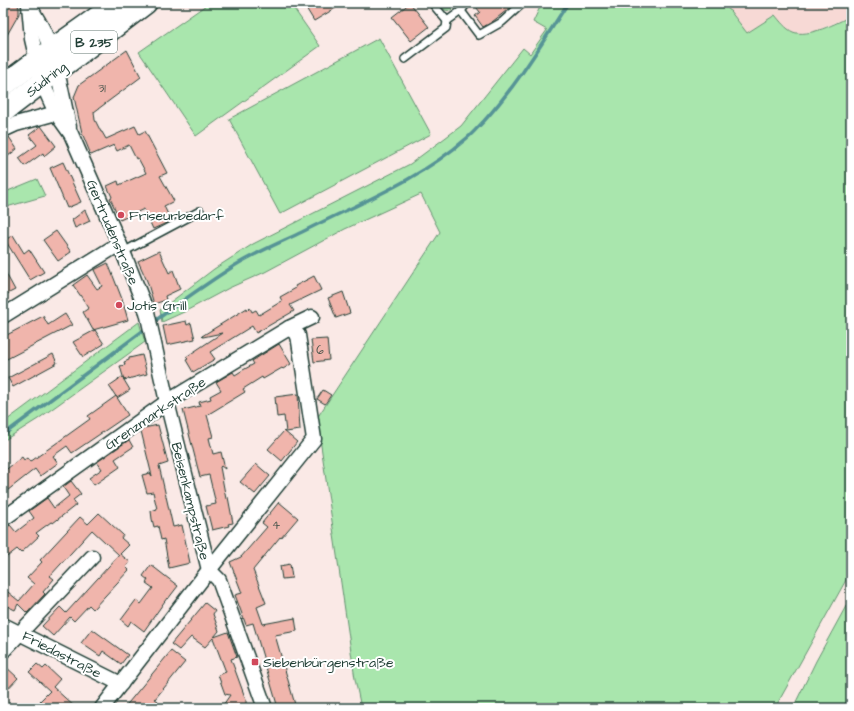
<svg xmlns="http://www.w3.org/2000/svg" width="854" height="711" font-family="'Architects Daughter',sans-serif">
  <rect width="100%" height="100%" fill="#fae9e6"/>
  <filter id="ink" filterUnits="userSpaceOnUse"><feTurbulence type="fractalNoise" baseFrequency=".025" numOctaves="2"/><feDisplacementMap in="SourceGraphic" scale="8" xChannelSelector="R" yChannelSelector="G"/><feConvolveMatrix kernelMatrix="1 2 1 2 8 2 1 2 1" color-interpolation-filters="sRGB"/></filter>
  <g filter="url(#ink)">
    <!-- built -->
    <path fill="#f7d9d5" d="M724,3H851V16L816,31L800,33L793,32L788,29L774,15L747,33Z"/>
    <!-- green -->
    <g fill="#a9e6ad" stroke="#649270">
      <path d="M209,3H290L320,46L196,136L139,52Z"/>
      <path d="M439,3H459L451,11L445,10Z"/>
      <path d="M539,3H724L747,33L775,15C780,21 786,29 793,32C808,38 837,23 851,16V571L775,708H361L355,679L317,418L440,232L421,194L345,229L265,272L229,288L184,312L162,322L160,310L214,269L253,244L410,164L461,126L523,48L530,54L547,30L533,22L540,7Z"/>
      <path d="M379,38L431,134L280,214L229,119Z"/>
      <path d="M37,179L45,196L3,208V193Z"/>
      <path d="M139,322L145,342L38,419L3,441V423Z"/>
      <path d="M851,597V708H793L816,661Z"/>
    </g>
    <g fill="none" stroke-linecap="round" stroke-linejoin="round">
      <!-- stream -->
      <g stroke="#579496" stroke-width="3.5">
        <path d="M152,323C179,303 206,284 234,266C255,253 279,243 302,232C359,203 418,181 467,138C473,133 478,127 484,121C517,85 542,43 568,3"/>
        <path d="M3,435L148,327"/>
      </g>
    </g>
    <!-- building -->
    <g fill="#f0b5ac" stroke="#1f3d34">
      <path d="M3,3H17L19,8V14L3,42Z"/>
      <path d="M303,3H344L314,21Z"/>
      <path d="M410,3L429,27L411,41L392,17Z"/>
      <path d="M473,3H516L492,22L483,27L475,16L480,12Z"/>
      <path d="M127,50L141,77L94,112L95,120L101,132H102L106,139L135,126L139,134L145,131L167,173L160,176L174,201L164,206L171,221L153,229L144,209L120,220L110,198L112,197L107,186L118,181L119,185L146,173L138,158L136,159L129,145L117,151L114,145L91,155L82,133L74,97L79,85Z"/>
      <path d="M41,126L56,146L44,156L43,153L25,166L19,158L37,145L29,135Z"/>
      <path d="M9,137L17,149L3,160V141Z"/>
      <path d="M63,162L81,202L67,208L50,168Z"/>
      <path d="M85,210L90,221L75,228L72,220Z"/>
      <path d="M56,231L71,252L58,261L43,240Z"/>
      <path d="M13,235L24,253L29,249L44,272L30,280L5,240Z"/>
      <path d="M159,251L169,273L173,270L180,289L165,296L166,300L154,304L147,281L138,261Z"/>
      <path d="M108,263L122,299L128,320L93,330L83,312L89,308L73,285L87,275L97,289L102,286L94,270Z"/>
      <path d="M3,268L15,290L3,296Z"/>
      <path d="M314,276L321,290L290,305L294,311L256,333L252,326L210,352L215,359L193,372L186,360L188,359L186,357L222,333L203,337L202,336L247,308L248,310L250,308L252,312L256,310L259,315L282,301L280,297L296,288L295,286Z"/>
      <path d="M343,292L350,313L336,318L328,298Z"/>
      <path d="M65,314L72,325L3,361V337L43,316L48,325Z"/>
      <path d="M186,321L187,325L191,323L195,339L167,345L163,326Z"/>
      <path d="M95,330L104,344L83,357L73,342Z"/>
      <path d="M327,339L329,360L314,362L311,340Z"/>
      <path d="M279,344L291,364L283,369L282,368L263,379L262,377L243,389L245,392L207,415L213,437L209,438L213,454L221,452L225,469L221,466L220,467L226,499L228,497L233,523L228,524L229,526L212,530L206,506L216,504L209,475L200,477L183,410L200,406L199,402L211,399L210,396L221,390L216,382L233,372L235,375L243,370L254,364L252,361Z"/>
      <path d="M53,354L57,363L13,387L8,378Z"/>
      <path d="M142,355L147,374L124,380L130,390L117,398L109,386L122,377L124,380L120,366L125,365L124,362L129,360V358Z"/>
      <path d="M323,390L331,395L325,404L317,399Z"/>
      <path d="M298,394L300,430L286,432L284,416L277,417L275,397Z"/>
      <path d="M116,396L128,415L72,453L67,446L53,456L58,463L40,476L35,469L3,494V472L22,457L24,460L27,458L30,462L90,419L88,416Z"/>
      <path d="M158,425L168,463L159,466L160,470L173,527L182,525L190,563L169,568L164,539L161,540L158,526L154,527L152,519L151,511L157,509L153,492L147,493L142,475L150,473L152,476L141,431L144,428Z"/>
      <path d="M284,431L297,442L282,461L268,449Z"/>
      <path d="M129,440L133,447L115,459L120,467L94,485L89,478L102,469L97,462Z"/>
      <path d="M256,464L270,476L255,494L240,482Z"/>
      <path d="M71,481L81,494L73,500L76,505L53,523L51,522L36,533L39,536L21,553L17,549L3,560V531L10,525L16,532L34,518L29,511L47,498L54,508L69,496L63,487Z"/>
      <path d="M279,502L298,518L281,538L280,537L253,570L266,603L257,607L263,624L295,618L297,631L275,635L296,708H278L253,623L246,625L235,595L242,593L230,562L241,557L267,527L262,523Z"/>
      <path d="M99,513L123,535L121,538L129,545L120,554L130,562L126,567L129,570L93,609L89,605L74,621L70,617L53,636L42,626L60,607L66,613L119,555L92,530L50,576L54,579L43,592L45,594L27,613L18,604L15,610L3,604V588L19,601L34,584L27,578L42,562L40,560L80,517L88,524Z"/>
      <path d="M290,564L292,578L282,579L280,566Z"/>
      <path d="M151,565L178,586L168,599L167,598L144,631L131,621L128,626L121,620L136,600L141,604L153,588L146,583L148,580L143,576Z"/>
      <path d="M205,603L215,611L213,614L219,631L214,637L228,632L237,657L231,659L246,700V708H221L230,695L225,694L218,675L226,672L213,638L205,647L191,637L179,650L171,644Z"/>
      <path d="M92,629L128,655L121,664L103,651L100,656L81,643Z"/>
      <path d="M171,651L185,662L155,699L158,701L152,708H124Z"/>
      <path d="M3,664L18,678L3,694Z"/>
      <path d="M37,664L43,669L46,666L60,679L53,687L76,708H48L40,701L50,691L29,672Z"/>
    </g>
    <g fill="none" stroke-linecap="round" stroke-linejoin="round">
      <defs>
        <g id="service">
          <path d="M432,3L447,21L461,11L467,3"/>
          <path d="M461,11L479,35L502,22L523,3"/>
          <path d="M405,59L446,28L447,21"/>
          <path d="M123,252L200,211"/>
        </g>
        <g id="minor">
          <path d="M29,5L32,39L42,82L56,113L71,134L123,252L147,312L167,402L209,570"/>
          <path d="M32,10C36,18 41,25 44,32C57,62 62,95 69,127"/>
          <path d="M3,130L16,124L56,113"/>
          <path d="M3,316L119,244"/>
          <path d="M3,519L167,402L289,328L312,317"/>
          <path d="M209,570L219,580L265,708"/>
          <path d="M3,625L121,684"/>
          <path d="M3,651L92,557"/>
          <path d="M102,708L209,570L314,439L298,335L289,328"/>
        </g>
        <g id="primary">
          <path d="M3,86C40,57 79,31 117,3"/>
          <path d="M3,112L146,3"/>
        </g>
      </defs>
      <!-- service casing -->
      <use href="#service" stroke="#1f3d34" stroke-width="10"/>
      <!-- minor casing -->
      <use href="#minor" stroke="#1f3d34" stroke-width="17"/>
      <!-- primary casing -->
      <use href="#primary" stroke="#1f3d34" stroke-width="24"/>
      <!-- service -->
      <use href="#service" stroke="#fff" stroke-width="7"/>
      <!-- minor -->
      <use href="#minor" stroke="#fff" stroke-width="14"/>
      <!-- primary -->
      <use href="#primary" stroke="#fff" stroke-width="21"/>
    </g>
  </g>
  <!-- markers -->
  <g fill="#d1495b" stroke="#fff" stroke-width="1.5">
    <circle cx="121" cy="215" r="4"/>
    <circle cx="119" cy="305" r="4"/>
    <rect x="251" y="658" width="8" height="8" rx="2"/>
  </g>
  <g text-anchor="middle" stroke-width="4" stroke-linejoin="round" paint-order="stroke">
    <!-- number labels -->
    <g font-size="12" fill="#535b52">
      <text x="102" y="92">31</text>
      <text x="320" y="354">6</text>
      <text x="276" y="529">4</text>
    </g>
    <!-- shield labels -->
    <rect fill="#fff" stroke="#627771" stroke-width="1" x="71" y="31" width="46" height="22" rx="3"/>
    <g font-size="13" font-weight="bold" fill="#1f3d34">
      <text x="94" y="47">B 235</text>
    </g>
    <!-- street labels -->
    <g font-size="14" fill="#1f3d34" stroke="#fff">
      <text transform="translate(46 79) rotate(-38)" y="5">Südring</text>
      <text transform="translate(113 232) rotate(67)" y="5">Gertrudenstraße</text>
      <text transform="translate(155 413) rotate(-34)" y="5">Grenzmarkstraße</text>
      <text transform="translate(191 501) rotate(76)" y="5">Beisenkampstraße</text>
      <text transform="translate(62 654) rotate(27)" y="5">Friedastraße</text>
    </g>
    <!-- poi labels -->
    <g font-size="14" fill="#1f3d34" stroke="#fff" text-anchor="start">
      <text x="129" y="220">Friseurbedarf</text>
      <text x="127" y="310">Jotis Grill</text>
      <text x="263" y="667">Siebenbürgenstraße</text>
    </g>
  </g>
  <!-- margin -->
  <rect width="854" height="711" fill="none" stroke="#fff" stroke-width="16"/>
  <rect x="8" y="8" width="838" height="695" fill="none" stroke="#1f3d34" stroke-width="1.5" filter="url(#ink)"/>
</svg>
